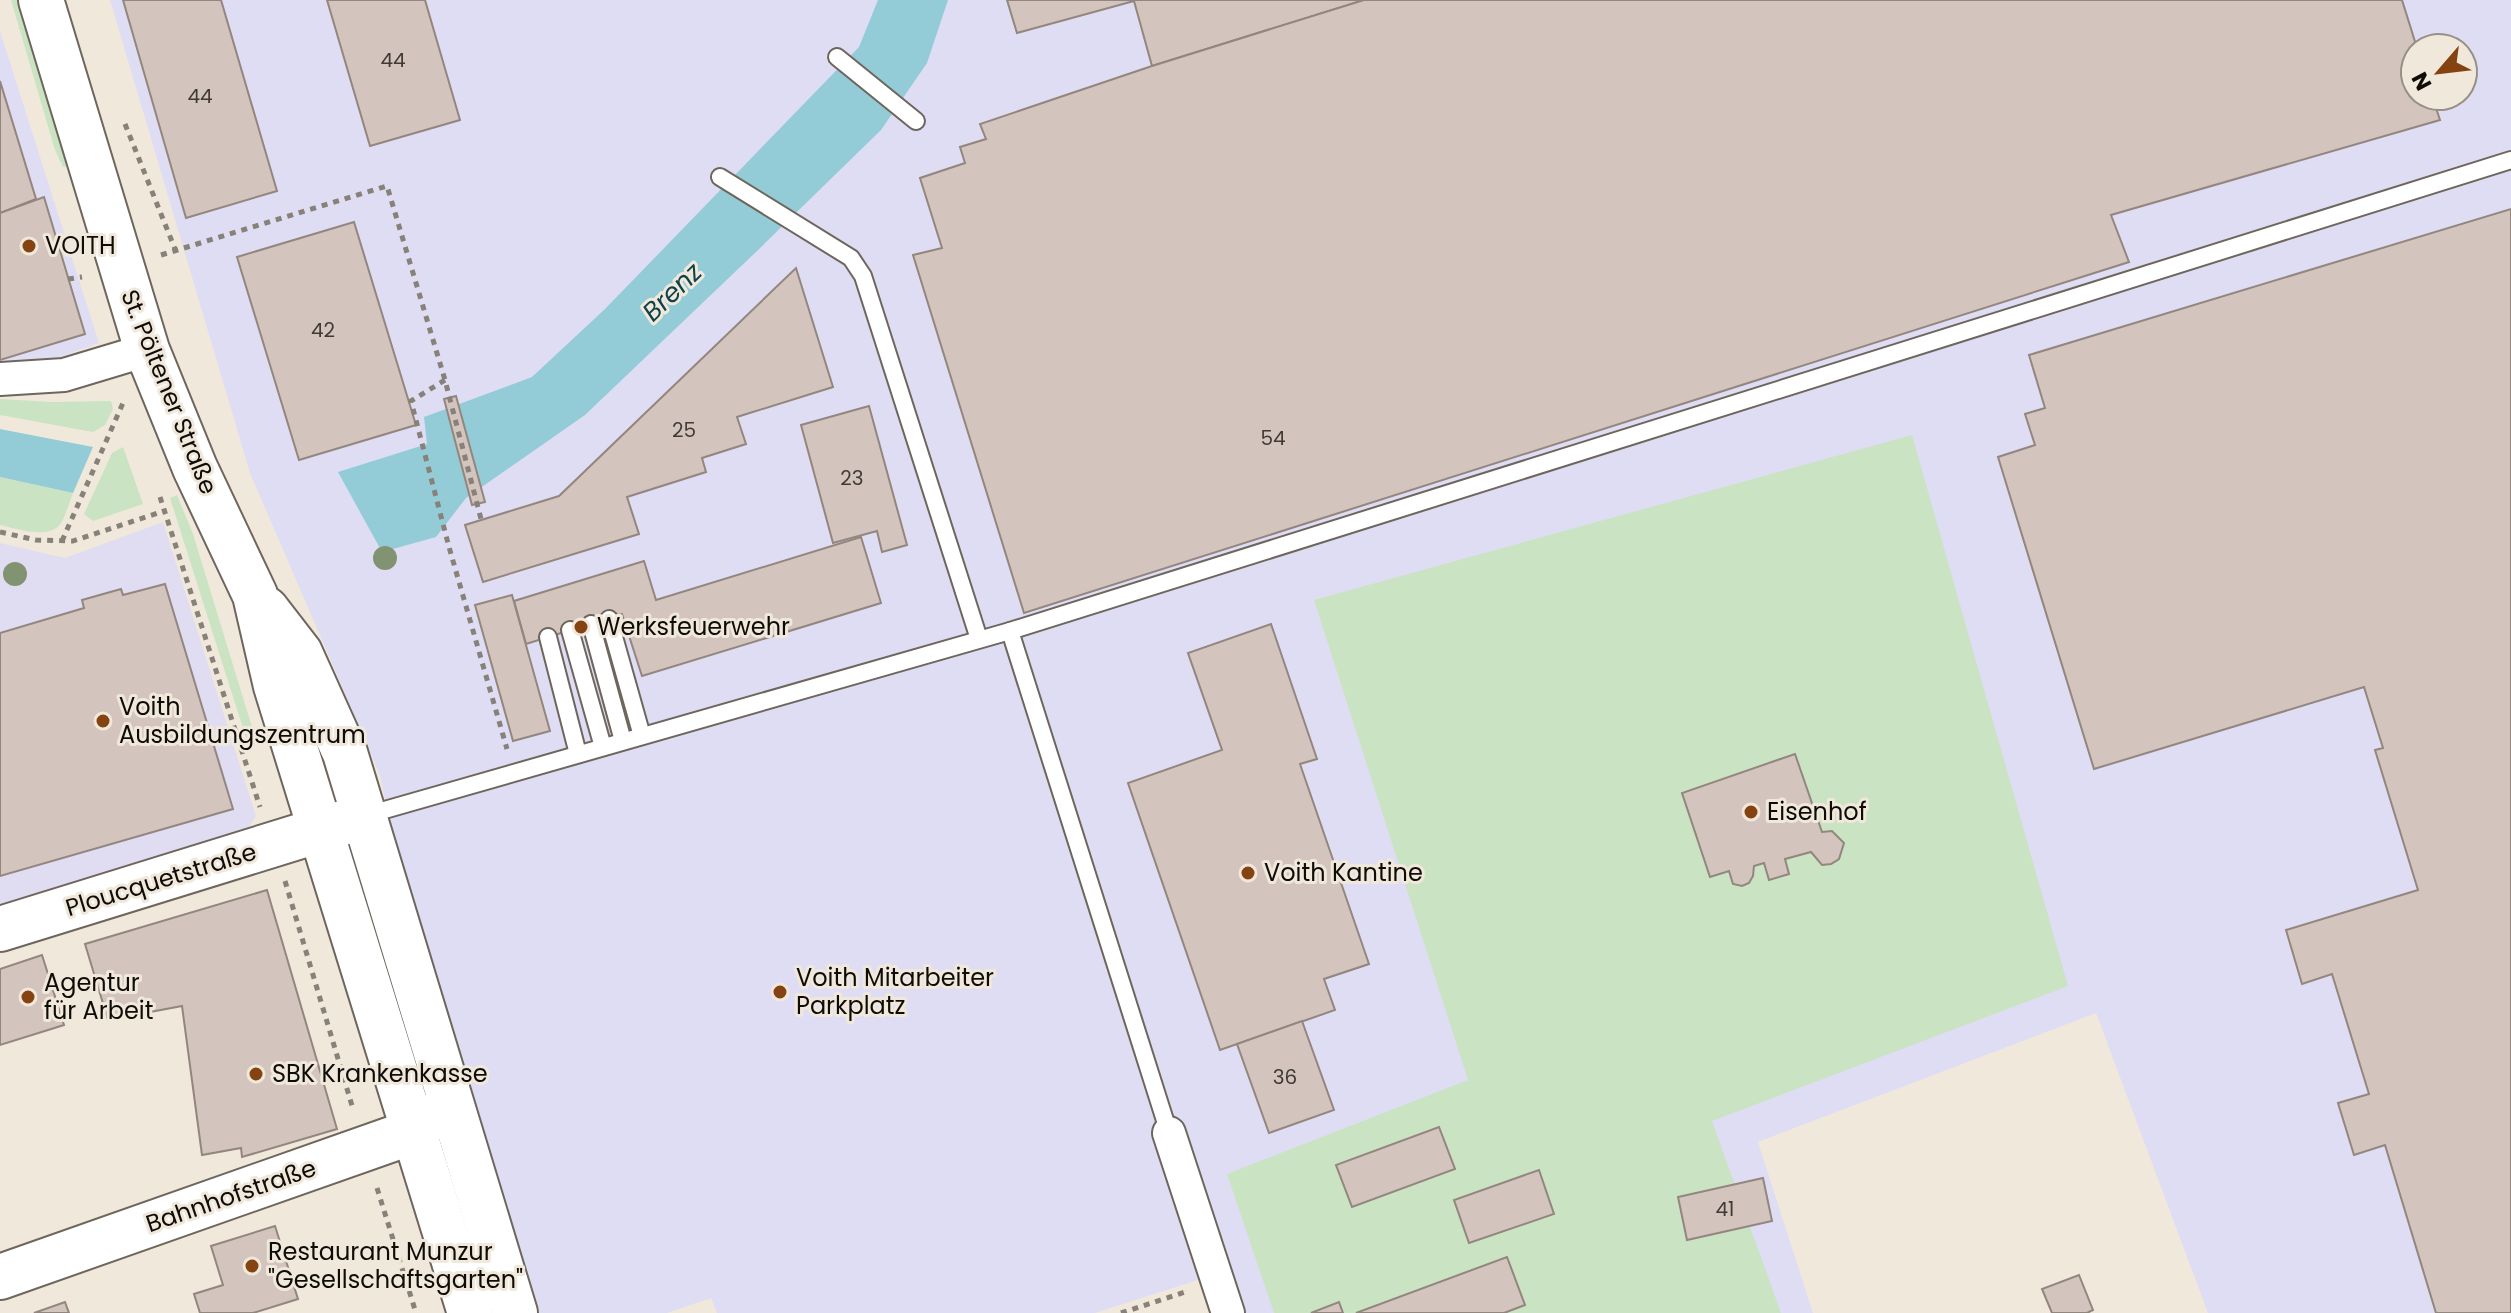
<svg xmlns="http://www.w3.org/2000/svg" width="2511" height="1313" font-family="Poppins,sans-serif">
  <rect width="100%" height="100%" fill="#f1e8dc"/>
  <!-- commercial -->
  <path fill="#e0dcf2" d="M163,522L256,816L244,835L0,910V543L65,558Z"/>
  <!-- industrial -->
  <g fill="#dfddf3" fill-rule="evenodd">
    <path d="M110,0H2511V1313H2208L2096,1013L1758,1142L1813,1313H1245L1229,1270L1095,1313H717L711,1298L667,1313H532L395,848L380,775L250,473ZM2415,48H2463V96H2415Z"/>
    <path d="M0,31L99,343L49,361L0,371Z"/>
  </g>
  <!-- green -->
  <g fill="#cae3c3">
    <path d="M11,0H20L73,166L63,167L55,150Z"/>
    <path d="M0,399L53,402L111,401L113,409L105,425L93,432L0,415Z"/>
    <path d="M1912,435L2068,986L1712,1121L1781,1313H1274L1227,1174L1468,1080L1314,600Z"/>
    <path d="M123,447L143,504L93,521L84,514L112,453Z"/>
    <path d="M0,477L73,493C69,503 66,515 61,523C49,541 16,528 0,525Z"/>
    <path d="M177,495L193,534L255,737L247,741L170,498Z"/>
  </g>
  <!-- water -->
  <g fill="#93ccd7">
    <path d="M878,0H948L927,63L881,130L757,251L585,415L466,498L436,537L382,552L338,472L427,444L424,417L532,377L605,309L859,47Z"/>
    <path d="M0,429L93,447L73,493L0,477Z"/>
  </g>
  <!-- building -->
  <g fill="#d3c5bd" stroke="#92867e" stroke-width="2">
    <path d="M123,0H221L277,191L186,218Z"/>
    <path d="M327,0H425L460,120L370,146Z"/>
    <path d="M1007,0H1364L1152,66L1134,1L1017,33Z"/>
    <path d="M1364,0H2402L2417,48H2415V96H2432L2440,120L2111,215L2129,262L1024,613L913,255L942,248L920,178L965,163L960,147L986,139L980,124L1152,66Z"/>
    <path d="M0,81L36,199L0,213Z"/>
    <path d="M44,197L85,334L0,360V213Z"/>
    <path d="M2511,209V1313H2436L2385,1145L2354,1155L2338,1103L2369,1094L2332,974L2302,984L2286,930L2418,890L2375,750L2383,748L2364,687L2094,769L1998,457L2035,445L2025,414L2045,408L2029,355Z"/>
    <path d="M354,222L416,425L299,460L237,257Z"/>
    <path d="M796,268L833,387L737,417L746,444L702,458L706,472L627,497L639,534L483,582L465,525L559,496Z"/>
    <path d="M456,396L485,502L472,505L444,399Z"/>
    <path d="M869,406L907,545L882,552L877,531L833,543L801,425Z"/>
    <path d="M861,537L881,603L642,676L622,614L526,644L514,601L644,561L656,600Z"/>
    <path d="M165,584L233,809L0,876V633L84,608L82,600L121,589L123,595Z"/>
    <path d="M512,595L550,731L513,741L475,605Z"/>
    <path d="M1271,624L1317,759L1300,764L1369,964L1324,979L1335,1010L1220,1050L1128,783L1222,750L1188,653Z"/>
    <path d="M1795,754L1822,832L1832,831L1844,843L1839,859L1831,864L1822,865L1811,852L1785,859L1789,874L1769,880L1764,863L1754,866L1753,876L1749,883L1742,886L1733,884L1729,871L1710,877L1682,793Z"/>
    <path d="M267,890L337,1129L242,1157L241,1148L202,1155L182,1006L108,1020L85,944Z"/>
    <path d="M42,955L64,1025L0,1045V969Z"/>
    <path d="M1302,1021L1334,1110L1269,1133L1237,1044Z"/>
    <path d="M1439,1127L1455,1169L1352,1207L1336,1165Z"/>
    <path d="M1539,1170L1554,1214L1469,1243L1454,1200Z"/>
    <path d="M1763,1178L1772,1221L1687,1240L1678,1197Z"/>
    <path d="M275,1226L298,1299L253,1313H200L194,1294L223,1285L211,1246Z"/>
    <path d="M1507,1257L1525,1305L1504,1313H1356Z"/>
    <path d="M2079,1275L2093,1310L2087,1313H2052L2042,1289Z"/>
    <path d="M65,1302L69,1313H34Z"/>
    <path d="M1339,1302L1343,1313H1311Z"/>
  </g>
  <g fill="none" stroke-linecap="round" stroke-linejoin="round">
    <defs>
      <g id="lane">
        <path d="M837,57L916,121"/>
        <path d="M720,177L851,258L863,276L979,639"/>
        <path d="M609,619L642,736"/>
        <path d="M591,624L623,741"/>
        <path d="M570,630L603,747"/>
        <path d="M1010,631L1169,1133"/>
        <path d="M548,637L578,754"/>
        <path d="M367,815L1010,631L2511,160"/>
      </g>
      <g id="street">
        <path d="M0,379L64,375L147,350"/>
        <path d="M1169,1133L1228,1313"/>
      </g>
      <g id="secondary">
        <path d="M41,0L147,350L195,468L255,595L276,686L470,1313"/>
        <path d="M266,609L300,653L345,753L515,1313"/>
        <path d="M0,929L349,821"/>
        <path d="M0,1277L412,1132L435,1115"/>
      </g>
    </defs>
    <!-- lane casing -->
    <use href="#lane" stroke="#6e665c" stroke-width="20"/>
    <!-- street casing -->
    <use href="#street" stroke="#6e665c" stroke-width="36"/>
    <!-- secondary casing -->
    <use href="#secondary" stroke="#6e665c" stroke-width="48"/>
    <!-- path -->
    <g stroke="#878179" stroke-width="5" stroke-dasharray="6 6" stroke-linecap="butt">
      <path d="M125,124L175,249"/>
      <path d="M161,255L387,186L445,380L481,519"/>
      <path d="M68,279L82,277"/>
      <path d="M445,380L411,401L449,547L507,749"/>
      <path d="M160,497L260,807"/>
      <path d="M0,532L36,540L73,541L164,511"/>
      <path d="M62,541L123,403"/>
      <path d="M285,881L353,1109"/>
      <path d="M377,1188L416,1313"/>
      <path d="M1121,1313L1185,1292"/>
    </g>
    <!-- lane -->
    <use href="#lane" stroke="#fff" stroke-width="16"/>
    <!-- street -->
    <use href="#street" stroke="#fff" stroke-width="32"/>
    <!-- secondary -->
    <use href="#secondary" stroke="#fff" stroke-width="44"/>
  </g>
  <!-- trees -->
  <g fill="#829372">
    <circle cx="385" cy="558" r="12"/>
    <circle cx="15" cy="574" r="12"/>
  </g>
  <!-- markers -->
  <g fill="#854311" stroke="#f1e8dc" stroke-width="3">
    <circle cx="29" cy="246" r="8"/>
    <circle cx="581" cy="627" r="8"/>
    <circle cx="103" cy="721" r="8"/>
    <circle cx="1751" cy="812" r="8"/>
    <circle cx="1248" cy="873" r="8"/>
    <circle cx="780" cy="992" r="8"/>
    <circle cx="28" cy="997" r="8"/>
    <circle cx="256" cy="1074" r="8"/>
    <circle cx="252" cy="1266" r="8"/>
  </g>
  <g text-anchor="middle" stroke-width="6" stroke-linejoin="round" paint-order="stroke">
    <!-- number labels -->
    <g font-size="20" fill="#403a35">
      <text x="393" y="67">44</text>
      <text x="200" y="103">44</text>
      <text x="323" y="337">42</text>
      <text x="684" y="437">25</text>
      <text x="1273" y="445">54</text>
      <text x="852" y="485">23</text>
      <text x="1285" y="1084">36</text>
      <text x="1725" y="1216">41</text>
    </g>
    <!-- poi labels -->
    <g font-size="24" fill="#0f0c08" stroke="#f1e8dc" text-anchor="start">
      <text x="45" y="254">VOITH</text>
      <text x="597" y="635">Werksfeuerwehr</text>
      <text x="119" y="715">Voith<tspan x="119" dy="28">Ausbildungszentrum</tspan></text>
      <text x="1767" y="820">Eisenhof</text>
      <text x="1264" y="881">Voith Kantine</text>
      <text x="796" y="986">Voith Mitarbeiter<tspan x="796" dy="28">Parkplatz</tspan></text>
      <text x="44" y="991">Agentur<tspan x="44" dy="28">für Arbeit</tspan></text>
      <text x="272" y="1082">SBK Krankenkasse</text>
      <text x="268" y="1260">Restaurant Munzur<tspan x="268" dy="28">"Gesellschaftsgarten"</tspan></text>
    </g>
    <!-- street labels -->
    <g font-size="24" fill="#0f0c08" stroke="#f1e8dc">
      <text transform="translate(169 392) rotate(68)" y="8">St. Pöltener Straße</text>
      <text transform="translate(161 880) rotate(-17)" y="8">Ploucquetstraße</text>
      <text transform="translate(231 1196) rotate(-19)" y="8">Bahnhofstraße</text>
    </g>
    <!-- water labels -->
    <g font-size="26" font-style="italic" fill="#0d424a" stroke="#f1e8dc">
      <text transform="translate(672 292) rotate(-44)" y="9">Brenz</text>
    </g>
  </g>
  <!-- north arrow -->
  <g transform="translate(2439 72) rotate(242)"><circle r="38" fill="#f1e8dc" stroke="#979087" stroke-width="2"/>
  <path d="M0-6L14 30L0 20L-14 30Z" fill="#854311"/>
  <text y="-12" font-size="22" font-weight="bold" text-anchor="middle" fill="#0f0c08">N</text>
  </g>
</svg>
